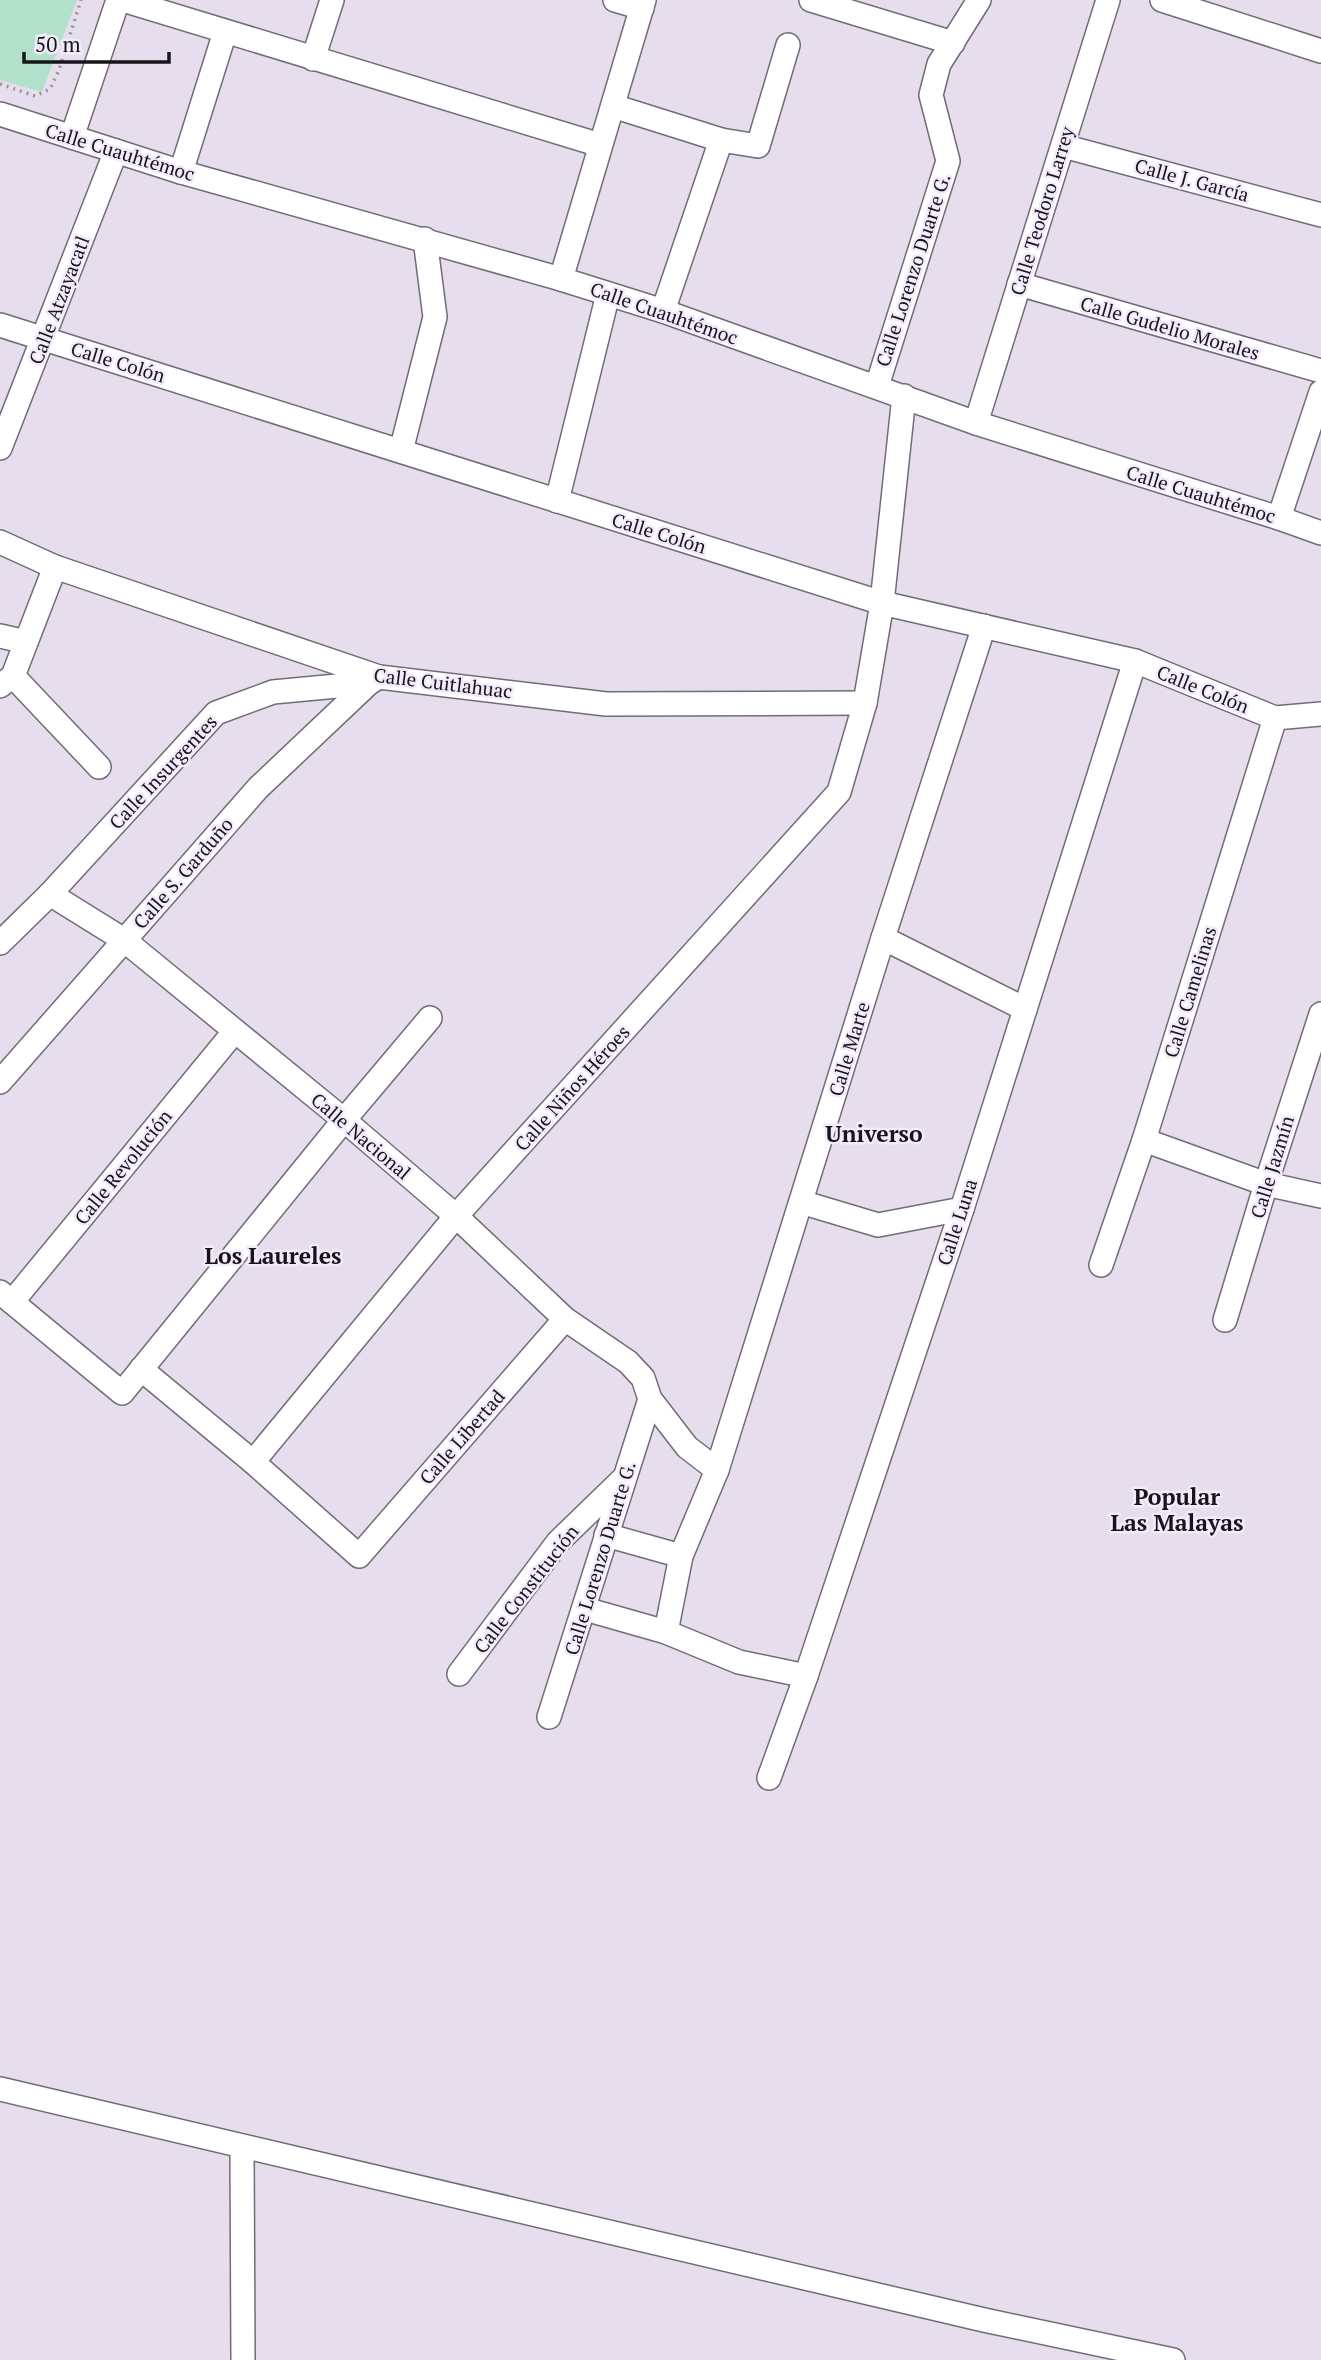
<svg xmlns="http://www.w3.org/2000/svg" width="1321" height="2360" font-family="'PT Serif',serif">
  <rect width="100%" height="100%" fill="#e6dded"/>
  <!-- green -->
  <path fill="#b2e1cb" d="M0,0H77L42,92L0,80Z"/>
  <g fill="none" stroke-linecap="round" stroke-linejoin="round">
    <defs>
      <g id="minor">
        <path d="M123,0L600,145"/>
        <path d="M615,0L642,8"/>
        <path d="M811,0L953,43"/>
        <path d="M1162,0L1321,51"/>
        <path d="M313,59L332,0"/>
        <path d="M613,106L721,140"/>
        <path d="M0,114L181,172L561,279L663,311L976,423L1279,518L1321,533"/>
        <path d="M72,137L118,0"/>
        <path d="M1063,146L1321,215"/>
        <path d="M181,172L225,32"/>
        <path d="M561,279L644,0"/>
        <path d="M1019,284L1321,371"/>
        <path d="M663,311L721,140L758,146L788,45"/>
        <path d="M0,325L882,603L1135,661L1275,718L1321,714"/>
        <path d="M877,386L948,161L931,95L939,64L979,0"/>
        <path d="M976,423L1108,0"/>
        <path d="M0,448L116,151"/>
        <path d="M401,451L435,317L425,239"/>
        <path d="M557,501L608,294"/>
        <path d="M1279,518L1321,392"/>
        <path d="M0,542L55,567L379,677L606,704L865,703"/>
        <path d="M0,636L26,642"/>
        <path d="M13,676L99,767"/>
        <path d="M0,686L13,676L55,567"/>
        <path d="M50,894L124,940L344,1120L456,1216L565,1319L628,1362L643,1378L650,1399L687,1447L717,1470"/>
        <path d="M883,938L1025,1009"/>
        <path d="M0,943L50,894L216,713L273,692L369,683"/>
        <path d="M0,1082L258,788L369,683L379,677"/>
        <path d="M1144,1140L1266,1184L1321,1196"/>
        <path d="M801,1202L878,1225L962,1209"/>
        <path d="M1101,1265L1144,1140L1275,718"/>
        <path d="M0,1292L122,1393L344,1120L430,1018"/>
        <path d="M12,1302L234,1032"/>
        <path d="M1225,1320L1266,1184L1321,1014"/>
        <path d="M141,1369L253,1462L359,1556L565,1319"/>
        <path d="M253,1462L456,1216L839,792L865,703L882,603L904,396"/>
        <path d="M606,1535L681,1556"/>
        <path d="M585,1609L666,1632L739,1662L806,1676"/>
        <path d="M666,1632L681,1556L717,1470L883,938L984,626"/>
        <path d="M459,1674L558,1542L623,1479"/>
        <path d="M549,1717L650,1399"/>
        <path d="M769,1778L806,1676L962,1209L1135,661"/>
        <path d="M0,2089L984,2320L1173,2360"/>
        <path d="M242,2147L243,2360"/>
      </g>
    </defs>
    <!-- minor casing -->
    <use href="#minor" stroke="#726b79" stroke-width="26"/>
    <!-- path -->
    <path stroke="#9b94a0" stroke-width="3.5" stroke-dasharray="2 5" stroke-linecap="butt" d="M0,84L35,96L50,89L59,70L81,0"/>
    <!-- minor -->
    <use href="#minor" stroke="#fff" stroke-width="23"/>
  </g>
  <g text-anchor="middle" stroke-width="5" stroke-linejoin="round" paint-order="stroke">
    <!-- street labels -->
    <g font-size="19" fill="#17141a" stroke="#f3ebfb">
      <text transform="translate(120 152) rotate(17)" y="7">Calle Cuauhtémoc</text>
      <text transform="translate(1192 180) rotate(15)" y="7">Calle J. García</text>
      <text transform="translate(1042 211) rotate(-73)" y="7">Calle Teodoro Larrey</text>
      <text transform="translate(913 270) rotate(-72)" y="7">Calle Lorenzo Duarte G.</text>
      <text transform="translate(59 300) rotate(-69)" y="7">Calle Atzayacatl</text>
      <text transform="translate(664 313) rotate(19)" y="7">Calle Cuauhtémoc</text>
      <text transform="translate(1170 328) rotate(16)" y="7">Calle Gudelio Morales</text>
      <text transform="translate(118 362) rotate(17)" y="7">Calle Colón</text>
      <text transform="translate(1201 494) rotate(17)" y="7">Calle Cuauhtémoc</text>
      <text transform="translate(659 533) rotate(17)" y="7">Calle Colón</text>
      <text transform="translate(443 683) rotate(7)" y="7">Calle Cuitlahuac</text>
      <text transform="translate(1203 689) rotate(22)" y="7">Calle Colón</text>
      <text transform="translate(163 772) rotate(-47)" y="7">Calle Insurgentes</text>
      <text transform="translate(183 873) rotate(-49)" y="7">Calle S. Garduño</text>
      <text transform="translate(1190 992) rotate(-73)" y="7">Calle Camelinas</text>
      <text transform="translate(849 1049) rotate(-73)" y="7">Calle Marte</text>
      <text transform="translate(572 1088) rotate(-48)" y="7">Calle Niños Héroes</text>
      <text transform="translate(361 1136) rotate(40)" y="7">Calle Nacional</text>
      <text transform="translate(123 1167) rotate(-51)" y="7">Calle Revolución</text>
      <text transform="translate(1272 1167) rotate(-73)" y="7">Calle Jazmín</text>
      <text transform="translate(957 1222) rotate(-72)" y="7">Calle Luna</text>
      <text transform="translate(462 1437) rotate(-49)" y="7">Calle Libertad</text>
      <text transform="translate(600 1558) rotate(-73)" y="7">Calle Lorenzo Duarte G.</text>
      <text transform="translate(526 1589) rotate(-52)" y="7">Calle Constitución</text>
    </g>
    <!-- quarter labels -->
    <g font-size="23" font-weight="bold" fill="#17141a" stroke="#f3ebfb">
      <text x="874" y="1142">Universo</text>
      <text x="273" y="1264">Los Laureles</text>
      <text x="1177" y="1505">Popular<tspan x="1177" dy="26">Las Malayas</tspan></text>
    </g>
  </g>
  <!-- scale -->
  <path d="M24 52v10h145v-10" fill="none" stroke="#17141a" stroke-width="3.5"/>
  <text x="35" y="52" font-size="21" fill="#17141a" stroke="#f3ebfb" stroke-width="5" paint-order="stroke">50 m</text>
</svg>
